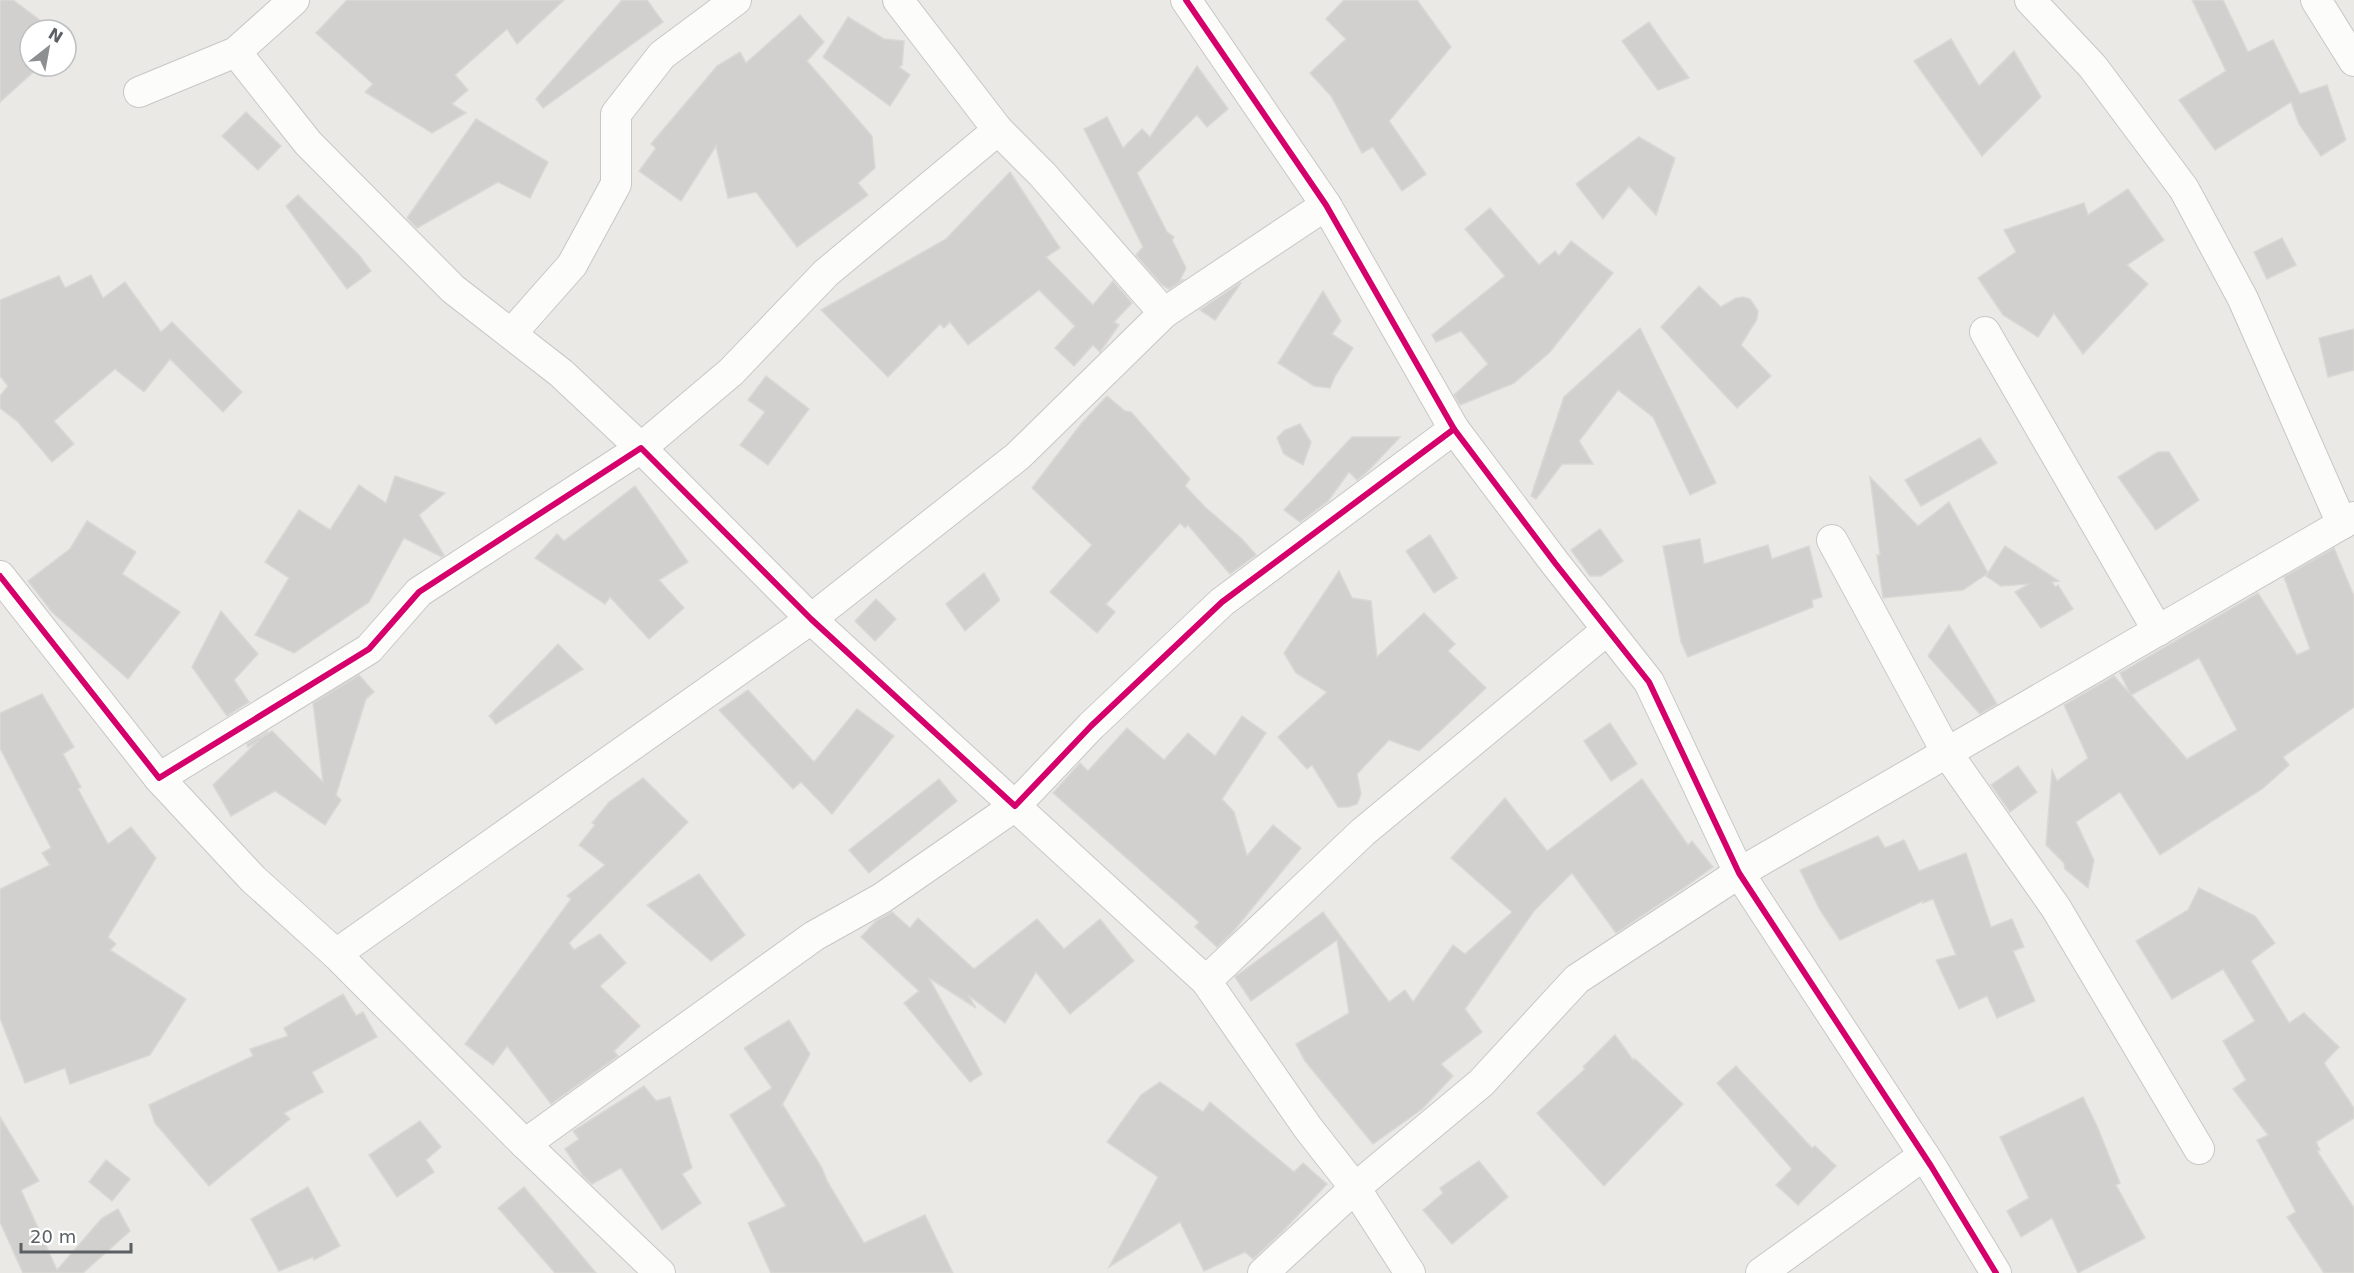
<svg xmlns="http://www.w3.org/2000/svg" width="2354" height="1273" font-family="'DejaVu Sans',sans-serif">
  <rect width="100%" height="100%" fill="#ebe9e5"/>
  <!-- building -->
  <g fill="#d2d0ce" stroke="#dad8d4" stroke-width="1.5" fill-rule="evenodd">
    <path d="M0,0H13L53,30H30V66H40L0,102Z"/>
    <path d="M347,0H564L517,44L507,29L455,75L468,90L452,104L466,113L432,133L365,92L373,84L316,33Z"/>
    <path d="M622,0H647L663,22L543,108L536,99Z"/>
    <path d="M1344,0H1417L1451,47L1389,121L1426,174L1402,191L1373,147L1362,153L1331,96L1310,73L1346,39L1326,19Z"/>
    <path d="M2192,0H2223L2248,52L2273,40L2300,94L2327,85L2346,140L2321,156L2299,124L2291,102L2215,150L2179,100L2226,71Z"/>
    <path d="M800,15L824,42L807,61L872,136L875,168L858,183L868,195L797,247L756,192L728,198L716,146L681,201L639,171L656,148L651,144L717,66L740,52L746,63Z"/>
    <path d="M848,17L884,39L904,41L902,65L899,67L910,75L890,106L823,57Z"/>
    <path d="M1649,22L1665,45L1689,78L1658,90L1622,41Z"/>
    <path d="M1951,39L1979,86L2014,51L2041,97L1982,156L1914,61Z"/>
    <path d="M1197,66L1228,109L1207,127L1197,115L1137,173L1167,232L1174,237L1172,240L1186,268L1180,280H1183L1169,289L1162,285L1136,255L1143,247L1084,129L1107,117L1123,148L1142,129L1150,137Z"/>
    <path d="M246,112L281,146L258,170L222,136Z"/>
    <path d="M476,119L548,162L530,198L498,182L417,228L407,218Z"/>
    <path d="M1639,137L1675,158L1656,215L1629,186L1603,219L1576,184Z"/>
    <path d="M1010,172L1060,248L1046,257L1093,305L1113,281L1132,303L1114,322L1119,325L1100,352L1093,345L1074,366L1055,348L1075,326L1039,290L968,345L950,322L944,328L940,324L888,377L821,310L946,239Z"/>
    <path d="M2128,189L2164,240L2127,265L2148,284L2083,354L2054,313L2038,337L2003,315L1978,278L2016,252L2004,230L2084,203L2088,215Z"/>
    <path d="M298,195L359,255L371,271L347,289L286,206Z"/>
    <path d="M1490,208L1539,265L1555,251L1559,256L1571,241L1613,273L1550,352L1514,383L1460,405L1454,395L1488,364L1461,331L1436,342L1432,335L1505,276L1465,229Z"/>
    <path d="M2282,238L2296,265L2267,279L2254,252Z"/>
    <path d="M91,275L103,298L125,282L161,332L172,322L242,392L223,412L170,359L144,392L115,369L54,421L74,444L52,462L18,422L0,408V396L8,386L0,376V300L59,276L65,288Z"/>
    <path d="M1241,283L1215,320L1200,310L1240,283Z"/>
    <path d="M1699,286L1721,307L1736,298L1743,297L1750,299L1758,311L1757,319L1741,345L1771,376L1737,408L1661,327Z"/>
    <path d="M1323,291L1341,321L1332,334L1353,348L1335,376L1330,388L1314,386L1278,363Z"/>
    <path d="M1640,328L1716,483L1690,495L1653,417L1618,390L1579,441L1593,464H1562L1536,499L1531,496L1564,397Z"/>
    <path d="M2354,329V370L2328,377L2319,338Z"/>
    <path d="M766,376L809,409L768,465L740,445L765,412L748,400Z"/>
    <path d="M1107,396L1125,411L1131,412L1190,479L1185,486L1206,508L1242,539L1256,555L1230,574L1188,525L1185,528L1180,523L1106,604L1115,612L1097,633L1050,592L1092,545L1032,488L1081,424Z"/>
    <path d="M1300,424L1311,442L1303,465L1284,454L1277,438L1285,430Z"/>
    <path d="M1352,437H1400L1368,471L1357,480L1349,472L1328,501L1300,522L1284,510Z"/>
    <path d="M1980,438L1997,463L1921,506L1905,480Z"/>
    <path d="M2158,452H2169L2199,500L2156,530L2118,477Z"/>
    <path d="M395,476L445,493L419,515L444,555L442,557L404,538L369,602L294,653L255,635L289,578L265,562L299,510L330,530L359,485L386,503Z"/>
    <path d="M1870,477L1918,526L1949,502L1988,573L2005,546L2059,581L2052,582L2055,587L2058,585L2073,609L2041,628L2015,592L2029,584L2001,586L1986,576L1988,573L1963,590L1883,598L1877,555H1880Z"/>
    <path d="M635,486L688,562L659,580L684,608L649,639L610,597L605,604L535,558L557,534L564,541Z"/>
    <path d="M87,521L136,552L122,574L180,612L128,679L52,612L28,581L70,549Z"/>
    <path d="M1600,529L1623,561L1601,576H1590L1571,550Z"/>
    <path d="M1430,535L1457,578L1434,593L1406,551Z"/>
    <path d="M1700,539L1704,564L1768,545L1772,559L1809,546L1822,597L1812,600L1813,607L1688,657L1681,642L1663,546Z"/>
    <path d="M2334,548L2354,596V707L2283,757L2289,765L2262,789L2160,855L2120,792L2076,822L2094,860L2088,888L2065,869L2064,863L2046,845L2052,770L2057,781L2088,758L2064,705L2114,676L2130,694L2120,673L2258,593L2297,655L2310,649L2284,577ZM2199,658L2237,730L2187,759L2131,695Z"/>
    <path d="M1339,571L1352,598L1371,601L1377,657L1424,613L1455,644L1448,651L1486,688L1419,751L1389,740L1357,774L1361,794L1357,804L1348,807H1338L1312,765L1307,769L1278,737L1327,692L1296,673L1284,653Z"/>
    <path d="M984,573L1000,600L965,631L946,604Z"/>
    <path d="M876,599L896,619L875,641L855,621Z"/>
    <path d="M221,611L258,654L234,680L249,702L227,716L192,667Z"/>
    <path d="M1949,625L1997,704L1980,714L1928,656Z"/>
    <path d="M558,644L583,669L496,724L489,716Z"/>
    <path d="M359,675L374,692L366,699L336,795L341,800L325,825L275,791L231,816L213,785L259,740L248,747L247,744L268,731L259,739L272,731L323,782L313,703Z"/>
    <path d="M748,690L814,762L857,709L894,736L832,814L801,782L793,789L719,710Z"/>
    <path d="M42,694L74,747L63,754L81,787L78,789L108,844L131,827L156,858L108,937L116,944L110,950L186,999L150,1055L70,1084L65,1068L25,1083L0,1018V889L50,865L42,853L51,848L0,748V713Z"/>
    <path d="M1242,716L1266,733L1222,799L1234,812L1247,856L1273,825L1301,848L1232,933L1217,947L1195,927L1199,922L1053,793L1080,763L1088,771L1127,728L1164,760L1188,733L1215,756Z"/>
    <path d="M1610,723L1637,764L1611,781L1584,741Z"/>
    <path d="M2018,766L2037,792L2010,812L1991,785Z"/>
    <path d="M643,778L688,822L569,943L574,950L600,934L626,963L600,986L640,1026L614,1051L618,1056L551,1104L507,1046L493,1065L465,1044L571,899L567,896L605,865L579,845L595,825L592,823L609,802Z"/>
    <path d="M939,779L957,801L869,873L849,850Z"/>
    <path d="M1642,779L1688,845L1692,841L1713,867L1688,885L1616,933L1572,873L1534,911L1465,1009L1482,1032L1441,1064L1453,1076L1422,1109L1373,1144L1305,1061L1296,1044L1349,1013L1337,940L1251,1001L1235,977L1323,912L1389,1002L1405,990L1413,1002L1453,945L1465,954L1512,912L1451,858L1505,798L1547,851Z"/>
    <path d="M1878,836L1885,848L1904,840L1919,871L1966,853L1991,927L2012,919L2024,947L2013,951L2035,1001L1997,1018L1987,996L1959,1009L1936,960L1956,955L1933,899L1923,903V901L1840,940L1820,910L1800,870Z"/>
    <path d="M699,874L745,935L711,961L647,905Z"/>
    <path d="M2199,888L2255,916L2275,943L2251,961L2289,1023L2304,1013L2339,1047L2324,1063L2354,1108V1118L2316,1142L2320,1150L2317,1151L2354,1208V1273H2324L2287,1217L2296,1212L2257,1140L2268,1135L2233,1089L2246,1080L2223,1041L2255,1021L2223,969L2172,999L2136,941L2188,910Z"/>
    <path d="M892,912L910,928L918,918L974,969L1037,919L1064,949L1100,919L1134,961L1070,1014L1036,972L1005,1023L968,995L976,1008L929,978L982,1074L970,1082L904,1003L919,991L861,937L876,921Z"/>
    <path d="M343,994L356,1016L363,1012L377,1037L312,1072L323,1092L284,1113L290,1119L209,1186L155,1123L149,1105L253,1056L250,1049L288,1036L284,1028Z"/>
    <path d="M789,1020L810,1054L781,1107L783,1105L822,1168L827,1181L864,1243L925,1215L953,1273H771L748,1223L786,1206L730,1115L772,1088L744,1048Z"/>
    <path d="M1615,1035L1633,1060L1635,1059L1683,1104L1604,1186L1537,1113L1585,1069L1583,1067Z"/>
    <path d="M1736,1066L1812,1148L1815,1146L1836,1166L1798,1205L1776,1185L1792,1169L1717,1083Z"/>
    <path d="M1160,1082L1203,1112L1210,1102L1294,1172L1303,1163L1327,1184L1283,1231L1253,1259L1245,1252L1204,1271L1180,1222L1109,1267L1158,1177L1107,1142L1141,1095Z"/>
    <path d="M644,1086L656,1101L670,1097L692,1168L682,1174L701,1203L662,1230L621,1168L592,1184L583,1176L565,1149L579,1139L573,1131Z"/>
    <path d="M2083,1097L2097,1126L2120,1183L2116,1185L2145,1238L2078,1273L2052,1218L2021,1237L2007,1211L2029,1198L2000,1137Z"/>
    <path d="M0,1117L39,1181L21,1190L57,1270L102,1218L118,1209L130,1231L83,1273H23L0,1222Z"/>
    <path d="M420,1121L441,1147L426,1160L434,1172L397,1197L369,1155Z"/>
    <path d="M106,1160L130,1179L112,1201L89,1182Z"/>
    <path d="M1479,1161L1508,1197L1452,1244L1423,1210L1443,1193L1440,1188Z"/>
    <path d="M308,1187L340,1246L314,1260L313,1257L279,1271L251,1219Z"/>
    <path d="M524,1187L556,1225L596,1273H555L498,1208Z"/>
  </g>
  <g fill="none" stroke-linecap="round" stroke-linejoin="round">
    <defs>
      <g id="minor">
        <path d="M898,0L998,130L1042,174L1164,313L1326,205"/>
        <path d="M1186,0L1326,205L1454,429L1555,563L1649,682L1739,873L1931,1166L1996,1273"/>
        <path d="M2030,0L2093,67L2184,189L2243,299L2342,524"/>
        <path d="M2316,0L2354,61"/>
        <path d="M236,52L308,143L453,289L561,373L641,448L731,372L826,273L998,130"/>
        <path d="M139,92L236,52L294,0"/>
        <path d="M1985,332L2158,631"/>
        <path d="M511,334L572,265L616,184V114L662,55L736,0"/>
        <path d="M1832,540L1947,753L2056,908L2199,1149"/>
        <path d="M0,576L159,778L369,649L419,592L641,448L811,619L1015,806L1091,726L1222,602L1454,429"/>
        <path d="M159,778L253,879L336,954L525,1144L660,1273"/>
        <path d="M336,954L811,619L1018,456L1164,313"/>
        <path d="M1206,981L1363,832L1607,630"/>
        <path d="M525,1144L814,936L882,898L1015,806L1206,981L1308,1128L1355,1188L1410,1273"/>
        <path d="M1263,1273L1355,1188L1481,1083L1577,979L1739,873L2354,517"/>
        <path d="M1761,1273L1924,1155"/>
      </g>
    </defs>
    <!-- minor casing -->
    <use href="#minor" stroke="#c7c7c6" stroke-width="32"/>
    <!-- minor -->
    <use href="#minor" stroke="#fcfcfb" stroke-width="30"/>
    <defs>
      <g id="cycleway">
        <path d="M1186,0L1326,205L1454,429L1555,563L1649,682L1739,873L1931,1166L1996,1273"/>
        <path d="M0,576L159,778L369,649L419,592L641,448L811,619L1015,806L1091,726L1222,602L1454,429"/>
      </g>
    </defs>
    <!-- cycleway casing -->
    <use href="#cycleway" stroke="#fff" stroke-width="10"/>
    <!-- cycleway -->
    <use href="#cycleway" stroke="#d6006c" stroke-width="6"/>
  </g>
  <!-- north arrow -->
  <g transform="translate(48 48) rotate(31)"><circle r="28" fill="#ffffff" stroke="#bdbfc1" stroke-width="1.5"/>
  <path d="M0-4.5L10 22L0 15L-10 22Z" fill="#8d9091"/>
  <text y="-9" font-size="16" font-weight="bold" text-anchor="middle" fill="#5b6064">N</text>
  </g>
  <!-- scale -->
  <path d="M21 1243v9h110v-9" fill="none" stroke="#5b6064" stroke-width="3"/>
  <text x="30" y="1243" font-size="18" fill="#5b6064" stroke="#ffffff" stroke-width="4.5" paint-order="stroke">20 m</text>
</svg>
